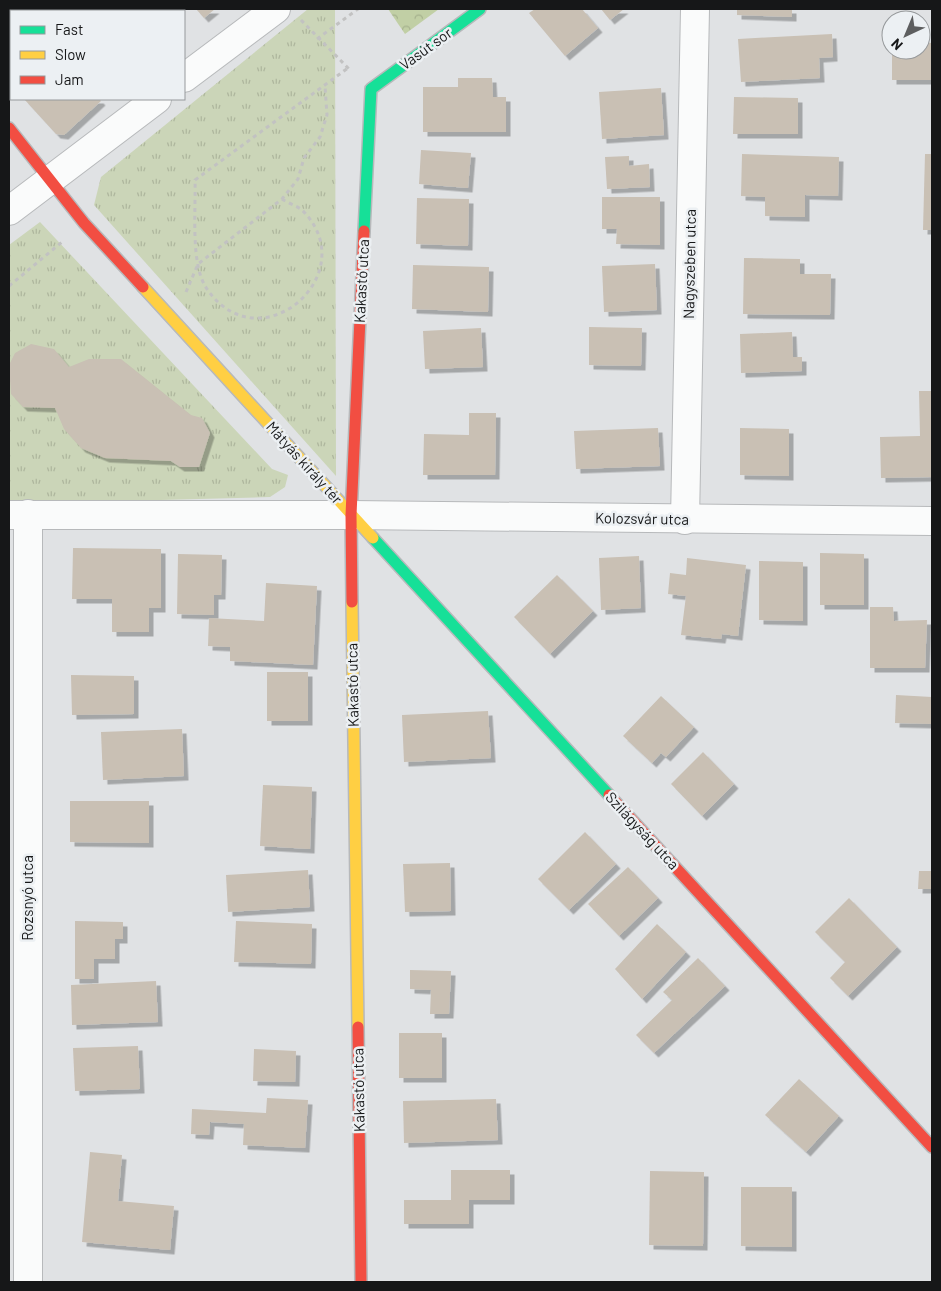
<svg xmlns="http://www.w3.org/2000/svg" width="941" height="1291" font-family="Barlow,sans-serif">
  <defs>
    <pattern id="forest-crowns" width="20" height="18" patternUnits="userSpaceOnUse" patternTransform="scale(1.25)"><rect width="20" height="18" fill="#c1cfa5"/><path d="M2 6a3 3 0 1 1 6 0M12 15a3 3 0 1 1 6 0" fill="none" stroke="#a5b18d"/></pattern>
    <pattern id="park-tufts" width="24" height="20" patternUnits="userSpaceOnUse" patternTransform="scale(1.25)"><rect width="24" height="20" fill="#cbd5b8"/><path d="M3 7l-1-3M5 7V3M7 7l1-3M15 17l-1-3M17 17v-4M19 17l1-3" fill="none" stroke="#aeb69d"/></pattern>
    <filter id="shadow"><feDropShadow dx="4.5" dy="4.5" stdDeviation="0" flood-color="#0004"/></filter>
  </defs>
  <rect width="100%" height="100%" fill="#e0e2e4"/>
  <!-- forest -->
  <path fill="url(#forest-crowns)" d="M388,9H439L405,34Z"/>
  <!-- park -->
  <g fill="url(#park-tufts)">
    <path d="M308,9H335L336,476L94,205L101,177Z"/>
    <path d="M40,222L272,469L288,475L285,487L270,497L9,504V245Z"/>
  </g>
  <!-- building -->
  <g fill="#c9c0b4" filter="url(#shadow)">
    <path d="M9,9H30L27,11H11V25L9,28Z"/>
    <path d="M111,9H147L149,11H108Z"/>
    <path d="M196,9H215L204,18Z"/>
    <path d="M535,9H582L598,28L565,56L529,13Z"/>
    <path d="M601,9H624L610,20Z"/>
    <path d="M737,9H792V17L737,15Z"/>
    <path d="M832,34L833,57L819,58L820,78L741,82L738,39Z"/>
    <path d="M921,42L932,43V80H892V50H921Z"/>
    <path d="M458,78H492L493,97H506V132H423V87H458Z"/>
    <path d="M661,88L664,135L602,139L599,92Z"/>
    <path d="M734,97L798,98V134H733Z"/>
    <path d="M24,99H99L101,101L64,135L56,134Z"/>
    <path d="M421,150L471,153L468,188L419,184Z"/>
    <path d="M742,154L839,157L838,196L805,195V217L765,216V197L741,196Z"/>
    <path d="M925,154H932V230H923Z"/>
    <path d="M629,156V166L649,164L650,187L607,189L605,157Z"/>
    <path d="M602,197H660V245L616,244L617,229H602Z"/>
    <path d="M417,198L469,199L468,246L416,244Z"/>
    <path d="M744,258L800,259V274H831L830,315L743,314Z"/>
    <path d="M655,264L657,310L604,312L602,266Z"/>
    <path d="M413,265L489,267L488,312L412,309Z"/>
    <path d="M589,327L642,328L641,366L589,365Z"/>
    <path d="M481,328L483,367L425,369L423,331Z"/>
    <path d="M792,332L793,357H802V371L741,373L740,334Z"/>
    <path d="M31,344L54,349L69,367L89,359H121L191,415L202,418L210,433L199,467H180L171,461L105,458L81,448L64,429L55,408L23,407L11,394L9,365L15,353Z"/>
    <path d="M919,391H932V477L881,478L880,437L920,436Z"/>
    <path d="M469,413H496L495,475H423L424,434L469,435Z"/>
    <path d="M658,428L660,466L576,469L574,431Z"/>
    <path d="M740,428L789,429V476L740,475Z"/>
    <path d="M73,548L161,549V608H149V632H112V599H72Z"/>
    <path d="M820,553L864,554V605H820Z"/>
    <path d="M178,554L222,555L221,595H214V615L177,614Z"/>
    <path d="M639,556L641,608L601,610L599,558Z"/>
    <path d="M687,558L746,565L738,636L722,634L721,639L681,635L686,596L668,594L670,573L686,575Z"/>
    <path d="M759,561L803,562V621L759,620Z"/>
    <path d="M557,575L593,611L550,654L514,617Z"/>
    <path d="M266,583L317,586L313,665L230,661V647L208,646L209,618L264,621Z"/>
    <path d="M870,607H893L894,621L927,620L925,668H870Z"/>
    <rect x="267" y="672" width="41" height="49"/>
    <path d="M71,675L134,676V714L72,715Z"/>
    <path d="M896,695L932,697V724L895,723Z"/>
    <path d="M661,696L694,727L666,757L661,753L652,763L623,736Z"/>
    <path d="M488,711L491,758L404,762L402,715Z"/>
    <path d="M182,729L184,776L103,780L101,732Z"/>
    <path d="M703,752L734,784L702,816L671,784Z"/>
    <path d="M263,785L312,787L310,849L260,846Z"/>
    <path d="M70,801H149V843L70,842Z"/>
    <path d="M585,832L616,864L569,910L538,879Z"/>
    <path d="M450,863L451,911L405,912L403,864Z"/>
    <path d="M628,867L658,898L619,936L588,904Z"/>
    <path d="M308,870L310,907L228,912L226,875Z"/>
    <path d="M919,871H932V889H918Z"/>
    <path d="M849,898L897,947L848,996L830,978L845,962L815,932Z"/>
    <path d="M75,921L123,922V939H115V959H94V979H75Z"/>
    <path d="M236,921L312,924L311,964L234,962Z"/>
    <path d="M657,924L686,952L642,999L615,969Z"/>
    <path d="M698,958L725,986L654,1053L636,1035L672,1000L663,992Z"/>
    <path d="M410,970L451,971L449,1014H430L431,990L410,989Z"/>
    <path d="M156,981L158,1022L72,1025L71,985Z"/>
    <rect x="399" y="1033" width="43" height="45"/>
    <path d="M138,1046L140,1089L75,1091L73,1048Z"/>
    <path d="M254,1049L296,1051L295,1082L253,1081Z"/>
    <path d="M799,1079L839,1116L806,1152L765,1115Z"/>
    <path d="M267,1098L308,1100L305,1148L243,1145L244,1124L210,1122L209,1135L191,1134L192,1109L266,1113Z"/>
    <path d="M496,1099L498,1140L404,1143L403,1101Z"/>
    <path d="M90,1152L122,1155L118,1201L174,1206L170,1250L82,1242Z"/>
    <path d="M451,1170H510V1200H469V1224H404V1200H451Z"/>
    <path d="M650,1171L704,1172L703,1246L649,1245Z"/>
    <path d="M741,1187H792V1247L741,1246Z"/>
  </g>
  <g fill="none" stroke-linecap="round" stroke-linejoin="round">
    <defs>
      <g id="street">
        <path d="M184,78L276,9"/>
        <path d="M9,211L157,99"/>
        <path d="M9,515H351L932,521"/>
        <path d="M685,520L695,9"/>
        <path d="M28,1282V514"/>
      </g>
      <g id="fast">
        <path d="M364,231L371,89L480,9"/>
        <path d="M373,538L609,795"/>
      </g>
      <g id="slow">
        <path d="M143,287L373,538"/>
        <path d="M352,602L358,1027"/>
      </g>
      <g id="jam">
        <path d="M9,128L84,223L143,287"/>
        <path d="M352,602L351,515L364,231"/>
        <path d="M609,795L932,1147"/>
        <path d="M358,1027L361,1282"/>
      </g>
    </defs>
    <!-- street casing -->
    <use href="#street" stroke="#b7b9bb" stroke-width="30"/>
    <!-- fast casing -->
    <use href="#fast" stroke="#b7b9bb" stroke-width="14"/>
    <!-- slow casing -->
    <use href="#slow" stroke="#b7b9bb" stroke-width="14"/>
    <!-- jam casing -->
    <use href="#jam" stroke="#b7b9bb" stroke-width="14"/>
    <!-- path -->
    <g stroke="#c2c2c2" stroke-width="3" stroke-dasharray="4 4" stroke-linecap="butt">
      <path d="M301,20L349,69"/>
      <path d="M317,39L358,9"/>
      <path d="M282,199C288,203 297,206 302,210C366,273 260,366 207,289C190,265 196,210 195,180L348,68"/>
      <path d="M9,286L62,242"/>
      <path d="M186,292L198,264L282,199L298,179L304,158L320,137L327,115L325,86"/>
    </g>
    <!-- street -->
    <use href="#street" stroke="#fafbfb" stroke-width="28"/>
    <!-- fast -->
    <use href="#fast" stroke="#16e098" stroke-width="11"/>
    <!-- slow -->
    <use href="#slow" stroke="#ffcf43" stroke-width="11"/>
    <!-- jam -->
    <use href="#jam" stroke="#f24e42" stroke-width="11"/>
  </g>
  <g text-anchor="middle" stroke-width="5" stroke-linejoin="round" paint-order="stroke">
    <!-- street labels -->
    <g font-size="15" fill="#161718" stroke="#ecf0f3">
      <text transform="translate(426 49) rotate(-36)" y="5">Vasút sor</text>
      <text transform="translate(690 264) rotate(-89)" y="5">Nagyszeben utca</text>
      <text transform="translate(362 281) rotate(-87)" y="5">Kakastó utca</text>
      <text transform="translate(304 463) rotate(48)" y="5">Mátyás király tér</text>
      <text transform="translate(642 519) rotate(1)" y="5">Kolozsvár utca</text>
      <text transform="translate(353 685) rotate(-91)" y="5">Kakastó utca</text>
      <text transform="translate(642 831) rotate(47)" y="5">Szilágyság utca</text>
      <text transform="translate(28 898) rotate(-90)" y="5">Rozsnyó utca</text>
      <text transform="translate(359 1090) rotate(-91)" y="5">Kakastó utca</text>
    </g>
  </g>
  <!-- border -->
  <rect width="941" height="1291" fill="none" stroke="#161718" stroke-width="20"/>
  <!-- legend -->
  <rect x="10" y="10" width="175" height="90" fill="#ecf0f3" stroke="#96999b"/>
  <rect x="20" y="26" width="25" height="8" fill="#16e098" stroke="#96999b"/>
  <text x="55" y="35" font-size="15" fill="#161718">Fast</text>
  <rect x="20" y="51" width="25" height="8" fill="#ffcf43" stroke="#96999b"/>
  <text x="55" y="60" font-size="15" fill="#161718">Slow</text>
  <rect x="20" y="76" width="25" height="8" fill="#f24e42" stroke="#96999b"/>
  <text x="55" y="85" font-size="15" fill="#161718">Jam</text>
  <!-- north arrow -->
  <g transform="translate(906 35) rotate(224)"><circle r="24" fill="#ecf0f3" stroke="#96999b"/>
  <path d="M0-4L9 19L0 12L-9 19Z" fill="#5d5e5f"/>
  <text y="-8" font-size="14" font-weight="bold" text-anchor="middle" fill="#161718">N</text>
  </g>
</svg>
